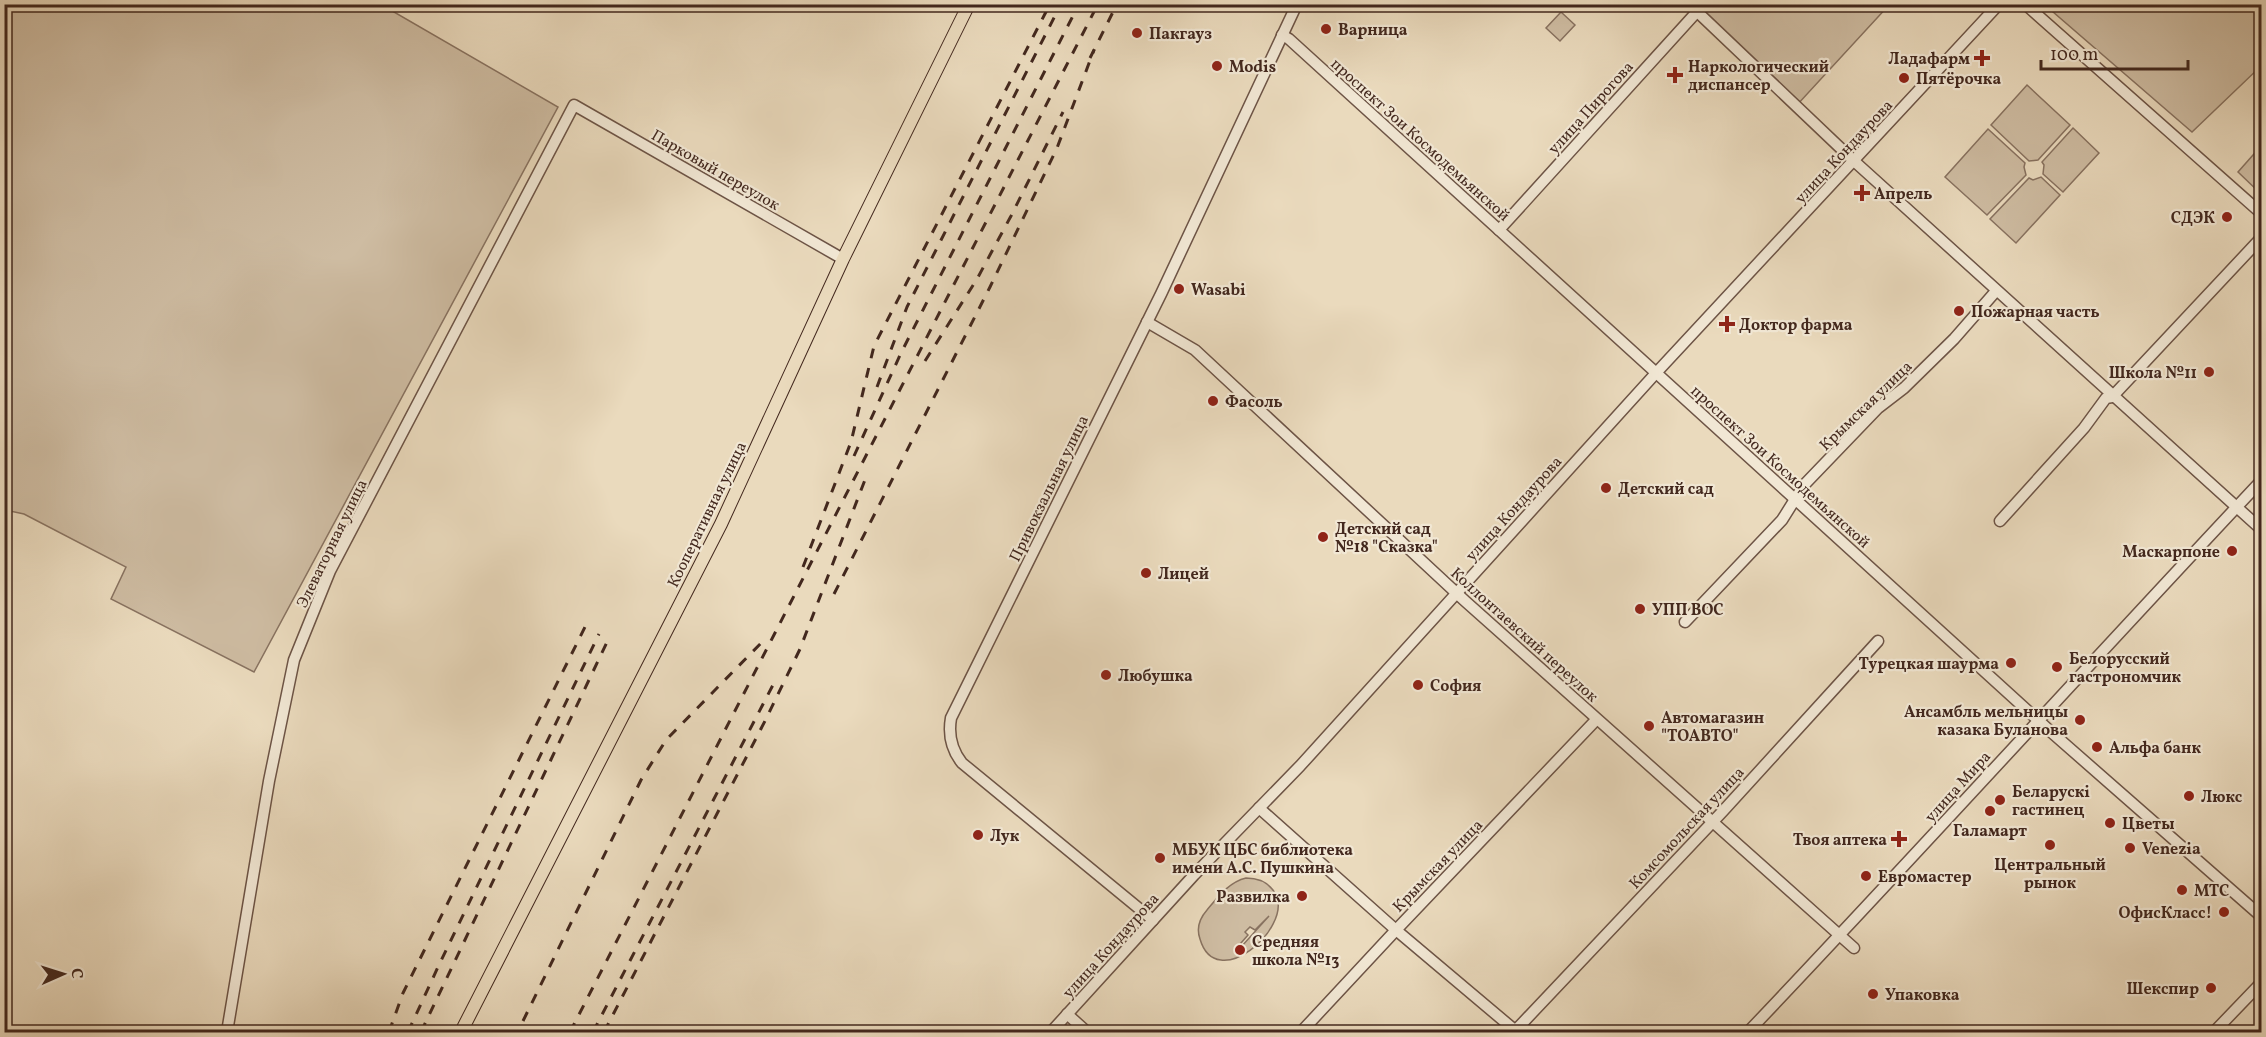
<svg xmlns="http://www.w3.org/2000/svg" width="2266" height="1037" font-family="Vollkorn,serif">
  <rect width="100%" height="100%" fill="#eadabd"/>
  <filter id="stains"><feTurbulence type="fractalNoise" baseFrequency=".00333" numOctaves="4"/><feColorMatrix values="0 0 0 0 .2 0 0 0 0 .09 0 0 0 0 .02 0 0 0 .5 -.17"/></filter>
  <radialGradient id="worn" r=".72"><stop offset=".6" stop-color="#630" stop-opacity="0"/><stop offset="1" stop-color="#630" stop-opacity=".3"/></radialGradient>
  <!-- green -->
  <g fill="#cebca2" stroke="#887260" stroke-width="1.5" fill-rule="evenodd">
    <path d="M5,4L382,5L558,107L254,672L111,599L126,567L24,514L5,510Z"/>
    <path d="M1704,4L1889,5L1797,105L1698,12Z"/>
    <path d="M2045,5H2261V66L2192,132Z"/>
    <path d="M1561,12L1575,25L1560,41L1546,28Z"/>
    <path d="M2027,85L2070,125L2038,160L2029,161L1991,125Z"/>
    <path d="M2073,128L2099,153L2063,192L2043,174L2044,165L2042,162Z"/>
    <path d="M1988,129L2025,163L2024,167L2026,175L1987,215L1945,177Z"/>
    <path d="M2261,146V194L2238,172Z"/>
    <path d="M2041,177L2060,195L2016,243L1990,219L2029,178L2033,180Z"/>
    <path d="M1246,878C1259,878 1270,883 1276,895C1292,929 1216,994 1200,939C1196,928 1200,918 1207,910C1218,897 1229,882 1246,878ZM1269,916L1242,946L1234,951L1248,935L1245,932L1250,927L1255,930Z"/>
  </g>
  <g fill="none" stroke-linecap="round" stroke-linejoin="round">
    <defs>
      <g id="minor">
        <path d="M1689,4L1854,161L2262,530"/>
        <path d="M2025,4L2262,214"/>
        <path d="M1282,35L1289,39L2050,731L2262,917"/>
        <path d="M1499,230L1704,4"/>
        <path d="M1147,322L1195,350L1465,601L1854,948"/>
        <path d="M2000,521L2084,428L2106,398L2112,397L2262,237"/>
        <path d="M1685,622L1782,520L1804,485L1878,408L1904,388L1954,339L1996,291"/>
        <path d="M1259,808L1396,930L1517,1032"/>
        <path d="M1153,920L962,763C951,749 948,735 951,718L1161,294L1297,4"/>
        <path d="M1067,1014L1087,1032"/>
        <path d="M227,1032L269,781L294,660L330,571L574,105L843,259"/>
        <path d="M1051,1032L1194,875L1300,766L1656,373L1999,4"/>
        <path d="M1301,1032L1396,930L1596,720"/>
        <path d="M1514,1032L1723,811L1878,641"/>
        <path d="M1748,1032C1921,850 2089,664 2262,480"/>
        <path d="M2214,1032L2262,982"/>
      </g>
      <path id="major" d="M461,1032L721,524L843,259L969,4"/>
    </defs>
    <!-- minor casing -->
    <use href="#minor" stroke="#6d5446" stroke-width="13"/>
    <!-- major casing -->
    <use href="#major" stroke="#43281e" stroke-width="14"/>
    <!-- minor -->
    <use href="#minor" stroke="#f1e7d4" stroke-width="10"/>
    <!-- major -->
    <use href="#major" stroke="#eadabd" stroke-width="12"/>
    <!-- rail -->
    <g stroke="#43281e" stroke-width="3" stroke-dasharray="10 10" stroke-linecap="butt">
      <path d="M1090,58L1117,4"/>
      <path d="M925,361L977,279L1011,216L1063,112"/>
      <path d="M877,387L907,307L1061,4"/>
      <path d="M854,456L901,353L1079,4"/>
      <path d="M803,567L851,442L874,346L1050,4"/>
      <path d="M834,594L990,287L1057,148L1094,50"/>
      <path d="M523,1021L641,780L666,740L767,637"/>
      <path d="M389,1032L403,993L585,627"/>
      <path d="M408,1032L438,967L599,634"/>
      <path d="M421,1032L609,638"/>
      <path d="M570,1032L1098,4"/>
      <path d="M593,1032L774,683"/>
      <path d="M604,1032L765,721L800,649L868,472"/>
    </g>
  </g>
  <!-- markers -->
  <g fill="#8f2418" stroke="#f1e7d4" stroke-width="2">
    <circle cx="1326" cy="29" r="6"/>
    <circle cx="1137" cy="33" r="6"/>
    <path d="M1979 49h6v6h6v6h-6v6h-6v-6h-6v-6h6z"/>
    <circle cx="1217" cy="66" r="6"/>
    <path d="M1672 66h6v6h6v6h-6v6h-6v-6h-6v-6h6z"/>
    <circle cx="1904" cy="78" r="6"/>
    <path d="M1859 184h6v6h6v6h-6v6h-6v-6h-6v-6h6z"/>
    <circle cx="2227" cy="217" r="6"/>
    <circle cx="1179" cy="289" r="6"/>
    <circle cx="1959" cy="311" r="6"/>
    <path d="M1724 315h6v6h6v6h-6v6h-6v-6h-6v-6h6z"/>
    <circle cx="2209" cy="372" r="6"/>
    <circle cx="1213" cy="401" r="6"/>
    <circle cx="1606" cy="488" r="6"/>
    <circle cx="1323" cy="537" r="6"/>
    <circle cx="2232" cy="551" r="6"/>
    <circle cx="1146" cy="573" r="6"/>
    <circle cx="1640" cy="609" r="6"/>
    <circle cx="2011" cy="663" r="6"/>
    <circle cx="2057" cy="667" r="6"/>
    <circle cx="1106" cy="675" r="6"/>
    <circle cx="1418" cy="685" r="6"/>
    <circle cx="2080" cy="720" r="6"/>
    <circle cx="1649" cy="726" r="6"/>
    <circle cx="2097" cy="747" r="6"/>
    <circle cx="2189" cy="796" r="6"/>
    <circle cx="2000" cy="800" r="6"/>
    <circle cx="1990" cy="811" r="6"/>
    <circle cx="2110" cy="823" r="6"/>
    <circle cx="978" cy="835" r="6"/>
    <path d="M1896 830h6v6h6v6h-6v6h-6v-6h-6v-6h6z"/>
    <circle cx="2050" cy="845" r="6"/>
    <circle cx="2130" cy="848" r="6"/>
    <circle cx="1160" cy="858" r="6"/>
    <circle cx="1866" cy="876" r="6"/>
    <circle cx="2182" cy="890" r="6"/>
    <circle cx="1302" cy="896" r="6"/>
    <circle cx="2224" cy="912" r="6"/>
    <circle cx="1240" cy="950" r="6"/>
    <circle cx="2211" cy="988" r="6"/>
    <circle cx="1873" cy="994" r="6"/>
  </g>
  <g text-anchor="middle" stroke-width="4.5" stroke-linejoin="round" paint-order="stroke">
    <!-- poi labels -->
    <g font-size="16" font-weight="bold" fill="#43281e" stroke="#f1e7d4" text-anchor="start">
      <text x="1338" y="35">Варница</text>
      <text x="1149" y="39">Пакгауз</text>
      <text x="1970" y="64" text-anchor="end">Ладафарм</text>
      <text x="1229" y="72">Modis</text>
      <text x="1688" y="72">Наркологический<tspan x="1688" dy="18">диспансер</tspan></text>
      <text x="1916" y="84">Пятёрочка</text>
      <text x="1874" y="199">Апрель</text>
      <text x="2215" y="223" text-anchor="end">СДЭК</text>
      <text x="1191" y="295">Wasabi</text>
      <text x="1971" y="317">Пожарная часть</text>
      <text x="1739" y="330">Доктор фарма</text>
      <text x="2197" y="378" text-anchor="end">Школа №11</text>
      <text x="1225" y="407">Фасоль</text>
      <text x="1618" y="494">Детский сад</text>
      <text x="1335" y="534">Детский сад<tspan x="1335" dy="18">№18 "Сказка"</tspan></text>
      <text x="2220" y="557" text-anchor="end">Маскарпоне</text>
      <text x="1158" y="579">Лицей</text>
      <text x="1652" y="615">УПП ВОС</text>
      <text x="2069" y="664">Белорусский<tspan x="2069" dy="18">гастрономчик</tspan></text>
      <text x="1999" y="669" text-anchor="end">Турецкая шаурма</text>
      <text x="1118" y="681">Любушка</text>
      <text x="1430" y="691">София</text>
      <text x="2068" y="717" text-anchor="end">Ансамбль мельницы<tspan x="2068" dy="18">казака Буланова</tspan></text>
      <text x="1661" y="723">Автомагазин<tspan x="1661" dy="18">"ТОАВТО"</tspan></text>
      <text x="2109" y="753">Альфа банк</text>
      <text x="2012" y="797">Беларускi<tspan x="2012" dy="18">гастинец</tspan></text>
      <text x="2201" y="802">Люкс</text>
      <text x="2122" y="829">Цветы</text>
      <text x="1990" y="836" text-anchor="middle">Галамарт</text>
      <text x="990" y="841">Лук</text>
      <text x="1887" y="845" text-anchor="end">Твоя аптека</text>
      <text x="2142" y="854">Venezia</text>
      <text x="1172" y="855">МБУК ЦБС библиотека<tspan x="1172" dy="18">имени А.С. Пушкина</tspan></text>
      <text x="2050" y="870" text-anchor="middle">Центральный<tspan x="2050" dy="18">рынок</tspan></text>
      <text x="1878" y="882">Евромастер</text>
      <text x="2194" y="896">МТС</text>
      <text x="1290" y="902" text-anchor="end">Развилка</text>
      <text x="2212" y="918" text-anchor="end">ОфисКласс!</text>
      <text x="1252" y="947">Средняя<tspan x="1252" dy="18">школа №13</tspan></text>
      <text x="2199" y="994" text-anchor="end">Шекспир</text>
      <text x="1885" y="1000">Упаковка</text>
    </g>
    <!-- street labels -->
    <g font-size="16" fill="#43281e" stroke="#f1e7d4">
      <text transform="translate(1590 107) rotate(-48)" y="6">улица Пирогова</text>
      <text transform="translate(1421 139) rotate(42)" y="6">проспект Зои Космодемьянской</text>
      <text transform="translate(1843 151) rotate(-47)" y="6">улица Кондаурова</text>
      <text transform="translate(716 169) rotate(30)" y="6">Парковый переулок</text>
      <text transform="translate(1865 405) rotate(-44)" y="6">Крымская улица</text>
      <text transform="translate(1781 466) rotate(42)" y="6">проспект Зои Космодемьянской</text>
      <text transform="translate(1048 488) rotate(-64)" y="6">Привокзальная улица</text>
      <text transform="translate(1513 508) rotate(-48)" y="6">улица Кондаурова</text>
      <text transform="translate(706 514) rotate(-64)" y="6">Кооперативная улица</text>
      <text transform="translate(331 543) rotate(-64)" y="6">Элеваторная улица</text>
      <text transform="translate(1525 634) rotate(42)" y="6">Коллонтаевский переулок</text>
      <text transform="translate(1957 786) rotate(-48)" y="6">улица Мира</text>
      <text transform="translate(1686 827) rotate(-47)" y="6">Комсомольская улица</text>
      <text transform="translate(1437 865) rotate(-46)" y="6">Крымская улица</text>
      <text transform="translate(1110 945) rotate(-48)" y="6">улица Кондаурова</text>
    </g>
  </g>
  <!-- margin -->
  <rect width="2266" height="1037" fill="none" stroke="#eadabd" stroke-width="24"/>
  <rect x="6" y="6" width="2254" height="1025" fill="none" stroke="#43281e" stroke-width="3"/>
  <rect x="12" y="12" width="2242" height="1013" fill="none" stroke="#43281e" stroke-width="1.5"/>
  <!-- north arrow -->
  <g transform="translate(63 974) rotate(87)" stroke="#f1e7d4" stroke-width="4.5" paint-order="stroke">
  <path d="M0-4.5L10 22L0 15L-10 22Z" fill="#43281e"/>
  <text y="-9" font-size="16" font-weight="bold" text-anchor="middle" fill="#43281e">С</text>
  </g>
  <!-- scale -->
  <path d="M2041 60v9h147v-9" fill="none" stroke="#43281e" stroke-width="3"/>
  <text x="2050" y="60" font-size="18" fill="#43281e" stroke="#f1e7d4" stroke-width="4.5" paint-order="stroke">100 m</text>
  <rect width="100%" height="100%" filter="url(#stains)"/>
  <rect width="100%" height="100%" fill="url(#worn)"/>
</svg>
